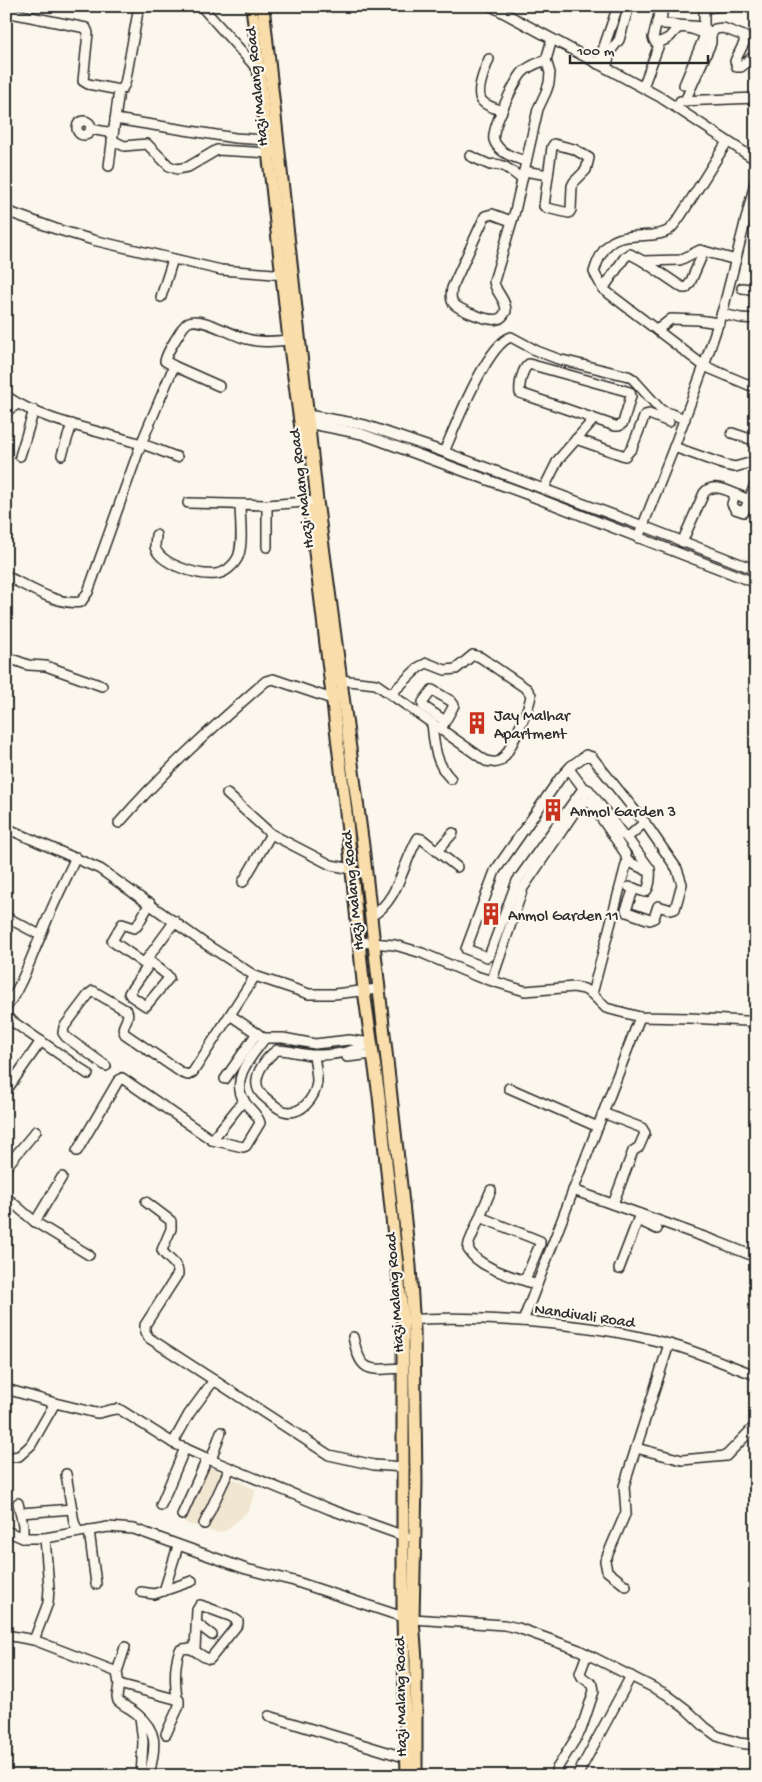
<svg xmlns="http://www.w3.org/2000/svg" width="762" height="1782" font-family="'Gochi Hand',sans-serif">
  <rect width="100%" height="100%" fill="#fbf7ec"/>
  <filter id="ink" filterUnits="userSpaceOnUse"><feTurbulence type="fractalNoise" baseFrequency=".02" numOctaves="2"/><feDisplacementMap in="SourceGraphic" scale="10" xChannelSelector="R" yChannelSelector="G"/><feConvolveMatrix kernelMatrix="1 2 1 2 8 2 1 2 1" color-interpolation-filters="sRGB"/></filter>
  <g filter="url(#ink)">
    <!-- built -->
    <path fill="#f1e6d0" d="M209,1466L256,1490L249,1510L227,1530L217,1533L185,1523Z"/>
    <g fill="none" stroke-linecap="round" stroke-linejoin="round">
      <defs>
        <g id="minor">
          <path d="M201,6L261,73"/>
          <path d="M491,6L660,97L756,160"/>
          <path d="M6,9L11,13L86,28L88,33L83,81L88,84L119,90L122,89L125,84L139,6"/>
          <path d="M662,14L661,21L664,24L704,27L711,34"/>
          <path d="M704,27V8L724,6"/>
          <path d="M660,42C673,37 669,36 677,29C683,25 700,31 705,35L684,85"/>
          <path d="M489,59C485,69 474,94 483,102C488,107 496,108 502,111"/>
          <path d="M598,64L618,6"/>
          <path d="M606,68L611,50L619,40L629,6"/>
          <path d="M643,87L660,42H655L653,38L661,6"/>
          <path d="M680,101L756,98"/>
          <path d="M685,101L711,43V35L715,29L723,28L744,36V43L735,61L737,67H741L756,54"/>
          <path d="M115,119L235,138L268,140"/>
          <circle cx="84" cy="128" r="7"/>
          <path d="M90,129L113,133"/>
          <path d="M112,140L124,146L147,144L169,166L177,169L188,167L217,150L273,153"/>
          <path d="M554,144L574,149L589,158L586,170L574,182L572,186L571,210L569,213L547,208L544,206L552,147Z"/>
          <path d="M470,156L490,165C502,161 512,172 522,179"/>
          <path d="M526,161C515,158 498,153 494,140C491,129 514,83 522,73C528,66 538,63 546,60"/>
          <path d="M109,166L119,90"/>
          <path d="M524,171L548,175"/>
          <path d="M756,179L724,306L704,366L756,388"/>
          <path d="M6,211L56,229L93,240L221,270L287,275"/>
          <path d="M511,221L492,214L485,216L452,288C451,293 450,300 454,304C460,310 489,322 498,319C502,318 504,315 506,311C506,298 495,293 494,281L515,211L538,109L546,92L549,83L550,73L546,60L552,39"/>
          <path d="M643,261L683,288H686L690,283L704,251"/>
          <path d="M742,288L756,290"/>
          <path d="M603,289L625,257L630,254L643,261L680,260L700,250L736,260"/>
          <path d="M161,297L173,259"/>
          <path d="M722,314L741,318L756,319"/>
          <path d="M657,330L671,319L698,320L719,323"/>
          <path d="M529,364L630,392L631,396L623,423L619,426H615L520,393C519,385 522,369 529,364Z"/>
          <path d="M219,386L174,366L165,361C167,352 173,344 177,337C181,331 183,325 189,322C201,316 233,336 247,339C261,343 275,341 289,340"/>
          <path d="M6,396C43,422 98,430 141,444C153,447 165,453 177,457"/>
          <path d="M6,411L18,404"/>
          <path d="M302,414L365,425L444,452L643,526L756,570"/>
          <path d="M302,422L362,434L529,495L756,583"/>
          <path d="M732,433L756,441"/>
          <path d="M576,439L625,456L632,448L645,415L649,414L669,422"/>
          <path d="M674,447L725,465L735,467L756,461"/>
          <path d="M444,452C455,427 487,344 511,337L537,351L558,359L628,376L633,379L661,410L685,419"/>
          <path d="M62,455L72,424"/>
          <path d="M20,456L34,410"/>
          <path d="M544,488L558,460L594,419"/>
          <path d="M735,495L732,504L735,509L744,512L749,500"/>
          <path d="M188,503L267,505L317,501"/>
          <path d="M267,505V547"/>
          <path d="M156,535C156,538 155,543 155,547C160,565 200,576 216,574C225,573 233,566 237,559C244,547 240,519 240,505"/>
          <path d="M638,538L674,447L704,366L603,289L594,272C605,236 617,237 652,235C658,234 665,234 670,229C678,222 684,210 690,201C703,181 715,161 727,142"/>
          <path d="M682,542L704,493C714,480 736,495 749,500L756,482"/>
          <path d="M6,576C27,586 58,606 81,602L88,592L141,444L174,366"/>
          <path d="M6,657L28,665L46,666L102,686"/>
          <path d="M340,680L376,684L486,761C491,762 497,764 501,760C510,753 530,706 531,695L527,689L480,657L473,655L456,669L445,670L427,663L419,667L391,694"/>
          <path d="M432,723C434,744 435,763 451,779"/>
          <path d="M441,729L453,707L454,705L451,701L432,690L423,702V706L445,721"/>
          <path d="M569,769L584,789L585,794"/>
          <path d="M227,794L271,834L331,865L352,869"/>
          <path d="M119,823C164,771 214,726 266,681L273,679L332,699L337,698"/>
          <path d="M6,828L100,869L201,941L255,976L309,994H334L378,989"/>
          <path d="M623,835L589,790L585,788L582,790L517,881L489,956L487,957L466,949L495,871L560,778L571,766L586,755L592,757L648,827L677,869L682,884L675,909L671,910L658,906L654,918L650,920L627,912L626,910L634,888"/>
          <path d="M437,851L453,833"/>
          <path d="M627,861L650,872"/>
          <path d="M243,882L271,834"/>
          <path d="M629,887L645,892C650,888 651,876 650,869L627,838L645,822"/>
          <path d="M371,916C398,902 403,863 418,838L422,839L457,867"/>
          <path d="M6,917L40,935"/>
          <path d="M360,942L395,945L422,953L476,976L525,991L574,987L584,989L592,994L606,1008L640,1017L689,1018L746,1021L756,1023"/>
          <path d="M147,959L167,975L169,978L146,1006L131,996L129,993L146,969L147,959L175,921"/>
          <path d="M146,965L112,941L122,924L134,928L137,926L150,903"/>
          <path d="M492,980L523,888L578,807L583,802L586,801L591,803L625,853L627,861L592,994"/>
          <path d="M6,1008C22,985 30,960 41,935C51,908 64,883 76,857"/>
          <path d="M230,1015L261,1036"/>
          <path d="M6,1017L88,1074"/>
          <path d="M314,1055C315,1064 317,1073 317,1082C315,1098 301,1116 284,1111C278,1109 273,1104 268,1100C263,1096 258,1092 257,1085C255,1072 267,1057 277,1050C291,1050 302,1055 315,1055C335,1056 354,1051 372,1043"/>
          <path d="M347,1057L373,1054"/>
          <path d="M106,1066L66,1037L63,1033L64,1027L89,994L93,991L127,1011C131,1021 119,1025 125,1034L182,1073L188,1075L193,1072L255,976"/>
          <path d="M225,1079L257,1033"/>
          <path d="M509,1088L598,1127"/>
          <path d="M6,1091L41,1041"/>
          <path d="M603,1113L642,1128L645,1133L639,1147L633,1151L613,1204"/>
          <path d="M212,1140L244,1100"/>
          <path d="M77,1151L118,1081L122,1078L212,1140L243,1147L246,1146L260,1123C258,1114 249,1109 244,1101C230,1078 252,1056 265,1038H283L315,1044L349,1040L372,1043"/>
          <path d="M6,1167L36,1131"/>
          <path d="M491,1190L469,1243L468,1249C479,1269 516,1277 537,1285"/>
          <path d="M573,1190L718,1242L756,1257"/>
          <path d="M6,1197L35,1222L89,1255"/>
          <path d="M146,1202L171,1221V1229L162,1250C166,1259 179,1263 178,1274L145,1325V1332L149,1338L329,1455L374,1465L404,1467"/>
          <path d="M480,1217L540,1241V1244L525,1280"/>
          <path d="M638,1220L657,1229"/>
          <path d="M35,1222L62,1177"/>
          <path d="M619,1269L640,1214"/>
          <path d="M409,1320C440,1317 472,1318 504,1320C560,1323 615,1329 669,1344C699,1352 727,1365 756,1375"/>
          <path d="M523,1321L640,1017"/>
          <path d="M353,1337C361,1374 368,1370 403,1368"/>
          <path d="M6,1389L55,1403L96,1413C104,1413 111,1408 119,1409L173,1443L211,1460L329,1509L407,1537"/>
          <path d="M173,1443L189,1414L214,1380"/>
          <path d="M636,1448L682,1460L726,1456L756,1425"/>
          <path d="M6,1458L19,1456L31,1445L55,1403"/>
          <path d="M211,1460L221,1432"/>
          <path d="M66,1474L74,1522L78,1532"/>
          <path d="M18,1503L23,1525V1538"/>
          <path d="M161,1505L185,1448"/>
          <path d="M21,1513L72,1509"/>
          <path d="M182,1515L207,1459"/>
          <path d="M204,1524L230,1468"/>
          <path d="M89,1530L96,1584"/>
          <path d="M6,1531L23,1538H45L108,1527L134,1529L246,1569L294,1581L403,1617L413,1619L504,1625L518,1628L579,1650L666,1694L686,1709L705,1727L717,1736L739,1743L756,1745"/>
          <path d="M626,1586L607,1571L605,1561L626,1512L624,1486L669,1344"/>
          <path d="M164,1591L178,1546"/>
          <path d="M141,1592L154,1594L192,1581"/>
          <path d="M196,1623L212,1635"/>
          <path d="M6,1635L34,1640L48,1603L49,1588L45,1538"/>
          <path d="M34,1640L117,1672L125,1647"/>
          <path d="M117,1672L119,1684L117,1697L118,1701C124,1706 131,1709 137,1714C161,1734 154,1750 149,1776"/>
          <path d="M119,1684L179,1700V1706L166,1734"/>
          <path d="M177,1698C175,1683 174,1664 180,1650C193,1644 199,1657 210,1659L238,1624V1621L230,1616L200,1605L197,1610L195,1649"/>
          <path d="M269,1716L407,1758"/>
          <path d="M140,1717L143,1742L141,1776"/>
          <path d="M556,1770L581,1730L594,1691L593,1685L582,1677L580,1673L587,1654"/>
          <path d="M577,1776L631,1676"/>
        </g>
        <g id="major">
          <path d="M252,6L289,340L304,451"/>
          <path d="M263,6L317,501L363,846L410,1266L414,1329L416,1483L413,1619L416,1660V1776"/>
          <path d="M310,510L346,812L364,991L379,1096L403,1321V1617L407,1776"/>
        </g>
      </defs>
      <!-- minor casing -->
      <use href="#minor" stroke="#2b2b2b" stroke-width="12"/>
      <!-- major casing -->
      <use href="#major" stroke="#2b2b2b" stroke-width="15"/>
      <!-- minor -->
      <use href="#minor" stroke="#fbf7ec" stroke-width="9"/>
      <!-- major -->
      <use href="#major" stroke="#f9deab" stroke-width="11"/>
    </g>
  </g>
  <!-- icons -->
  <defs>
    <symbol id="building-bare" viewBox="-9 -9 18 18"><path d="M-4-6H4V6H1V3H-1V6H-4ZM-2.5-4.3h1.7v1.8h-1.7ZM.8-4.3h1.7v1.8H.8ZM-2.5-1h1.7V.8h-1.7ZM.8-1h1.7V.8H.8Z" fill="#c8321e" stroke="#fbf7ec" stroke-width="2.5" paint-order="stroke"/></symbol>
  </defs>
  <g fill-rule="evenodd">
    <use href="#building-bare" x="461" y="707" width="32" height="32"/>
    <use href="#building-bare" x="537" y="794" width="32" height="32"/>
    <use href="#building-bare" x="475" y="898" width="32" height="32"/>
  </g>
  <g text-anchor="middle" stroke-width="4.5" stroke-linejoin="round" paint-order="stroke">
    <!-- street labels -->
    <g font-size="16" fill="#2b2b2b" stroke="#fbf7ec">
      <text transform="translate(255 87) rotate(-96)" y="6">Hazi Malang Road</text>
      <text transform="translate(300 489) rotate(-97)" y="6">Hazi Malang Road</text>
      <text transform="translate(351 891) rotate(-96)" y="6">Hazi Malang Road</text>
      <text transform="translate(393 1293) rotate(-94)" y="6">Hazi Malang Road</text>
      <text transform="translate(585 1314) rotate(8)" y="6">Nandivali Road</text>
      <text transform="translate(399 1697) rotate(-91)" y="6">Hazi Malang Road</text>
    </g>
    <!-- poi labels -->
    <g font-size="16" fill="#2b2b2b" stroke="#fbf7ec" text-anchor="start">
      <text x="494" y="720">Jay Malhar<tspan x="494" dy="18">Apartment</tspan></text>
      <text x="570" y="816">Anmol Garden 3</text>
      <text x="508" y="920">Anmol Garden 11</text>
    </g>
  </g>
  <!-- margin -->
  <rect width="762" height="1782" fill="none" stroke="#fbf7ec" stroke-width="25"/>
  <rect x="12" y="12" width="737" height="1757" fill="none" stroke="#2b2b2b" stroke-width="2" filter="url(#ink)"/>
  <!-- scale -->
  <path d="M570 55v8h138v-8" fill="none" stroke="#2b2b2b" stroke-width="2.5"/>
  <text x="577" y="55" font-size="15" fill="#2b2b2b" stroke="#fbf7ec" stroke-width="4" paint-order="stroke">100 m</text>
</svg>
